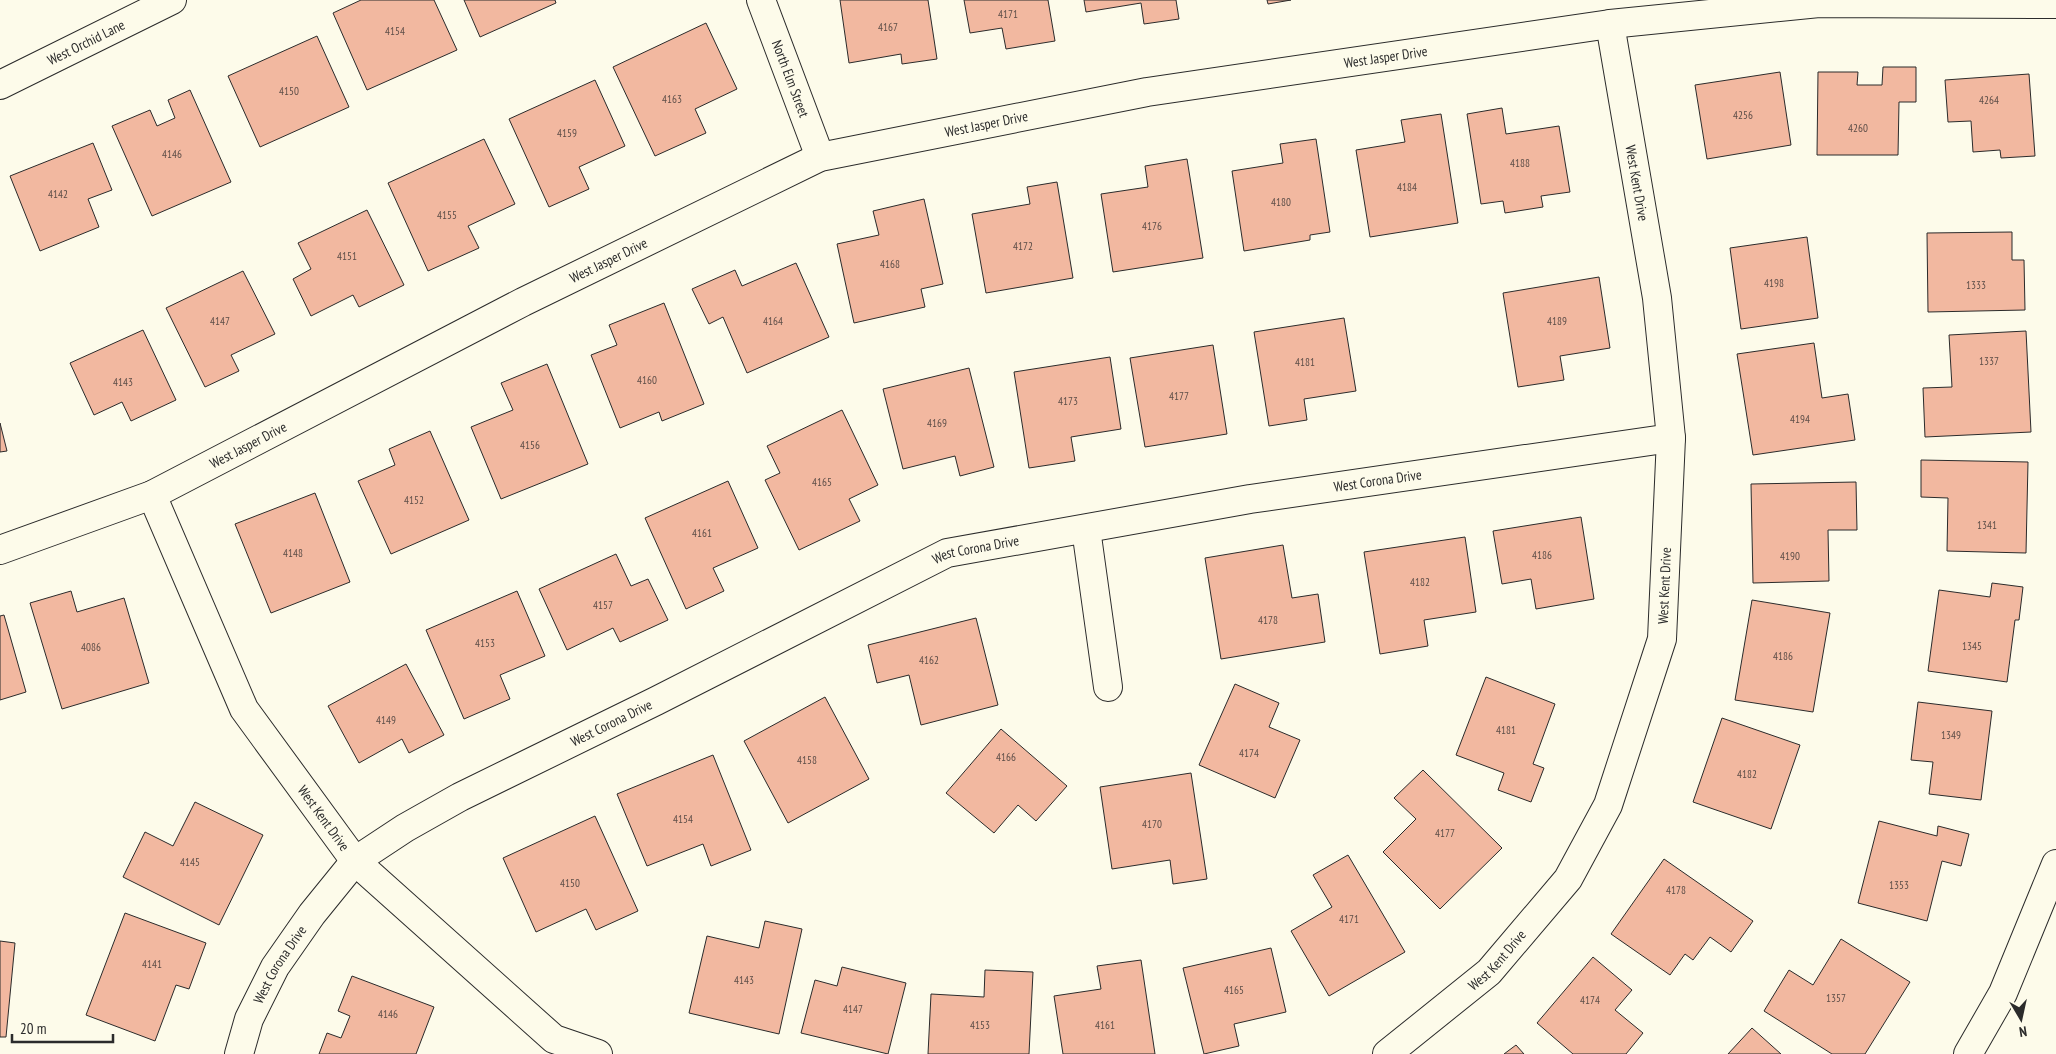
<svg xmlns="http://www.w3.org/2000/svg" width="2056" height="1054" font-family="'PT Sans Narrow',sans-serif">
  <rect width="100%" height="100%" fill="#fdfbea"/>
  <!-- building -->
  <g fill="#f2b8a0" stroke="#2b2b2b">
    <path d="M361,0H434L457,50L367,90L333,13Z"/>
    <path d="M464,0H555L556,3L480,37Z"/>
    <path d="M840,0H928L937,59L902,64L901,54L849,63Z"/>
    <path d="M964,0H1048L1055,41L1006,49L1002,28L970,33Z"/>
    <path d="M1084,0H1176L1179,19L1144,24L1141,3L1086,12Z"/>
    <path d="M1267,0H1291L1268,4Z"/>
    <path d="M706,23L737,89L695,109L706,133L655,156L613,67Z"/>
    <path d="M317,36L349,107L260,147L228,76Z"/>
    <path d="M1883,67H1916V102H1899L1898,155H1817L1818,72H1858L1857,85H1882Z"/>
    <path d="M1780,72L1791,145L1707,159L1695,85Z"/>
    <path d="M2029,74L2035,156L2001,158L2000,150L1973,152L1971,121L1948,122L1945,80Z"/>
    <path d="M595,80L625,146L579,167L589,189L549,207L509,119Z"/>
    <path d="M190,90L231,182L152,216L112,126L150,110L157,126L175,118L168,100Z"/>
    <path d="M1502,108L1506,134L1559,126L1570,192L1541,196L1543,207L1505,213L1503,201L1481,204L1467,114Z"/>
    <path d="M1441,114L1458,223L1370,237L1356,150L1405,142L1401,120Z"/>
    <path d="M484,139L515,204L468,226L479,248L428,271L388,183Z"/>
    <path d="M1316,139L1330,232L1310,235V240L1244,251L1232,171L1283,163L1280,144Z"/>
    <path d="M93,143L112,190L88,199L99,227L40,251L10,176Z"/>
    <path d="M1187,159L1203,258L1113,272L1101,194L1148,187L1145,166Z"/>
    <path d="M1057,182L1073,278L986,293L972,214L1030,204L1027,187Z"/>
    <path d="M924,199L943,284L921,289L925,307L854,323L837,244L879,235L873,211Z"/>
    <path d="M367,210L404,285L359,307L353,295L311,316L293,279L311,269L298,243Z"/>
    <path d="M2012,232V260H2024L2025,310L1928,312L1927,233Z"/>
    <path d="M1807,237L1818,318L1741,329L1730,248Z"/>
    <path d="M796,263L829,337L747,373L723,317L709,324L692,289L735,270L742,286Z"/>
    <path d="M243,271L275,334L231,355L239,371L205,387L166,308Z"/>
    <path d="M1599,277L1610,348L1560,356L1564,380L1518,387L1503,293Z"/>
    <path d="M664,303L704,404L662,421L659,412L620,428L591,355L617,345L609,325Z"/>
    <path d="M1344,318L1356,391L1304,399L1307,420L1269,426L1254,332Z"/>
    <path d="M143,330L176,400L131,421L122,402L94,415L70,363Z"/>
    <path d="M2026,331L2031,432L1925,437L1923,388L1952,387L1949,335Z"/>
    <path d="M1814,343L1822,398L1848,394L1855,440L1753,455L1737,354Z"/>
    <path d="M1213,345L1227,434L1145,447L1130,358Z"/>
    <path d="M1110,357L1121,429L1071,437L1075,461L1029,468L1014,372Z"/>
    <path d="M547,364L588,464L501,499L471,427L513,410L501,383Z"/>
    <path d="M969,368L994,467L960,476L955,456L903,469L883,389Z"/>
    <path d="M842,410L878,485L849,499L860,521L799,550L765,480L780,473L767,446Z"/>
    <path d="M0,423L7,451L0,452Z"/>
    <path d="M430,431L469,520L391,554L358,481L395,465L389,449Z"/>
    <path d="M1921,460L2028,462L2026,553L1947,551L1948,498L1921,497Z"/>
    <path d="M728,481L758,548L713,568L724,591L686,609L645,518Z"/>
    <path d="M1856,482L1857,530H1828L1829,581L1753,583L1751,484Z"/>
    <path d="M315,493L350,582L271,613L235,524Z"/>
    <path d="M1581,517L1594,599L1536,609L1531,579L1502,584L1493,531Z"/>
    <path d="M1465,537L1476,612L1424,620L1428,646L1380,654L1364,552Z"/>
    <path d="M1283,545L1292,598L1318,594L1325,642L1221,659L1205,558Z"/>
    <path d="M616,554L631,586L648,579L668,620L620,642L613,628L567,650L539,589Z"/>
    <path d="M1992,583L2023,587L2019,620H2015L2007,682L1928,671L1939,590L1990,597Z"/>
    <path d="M71,591L77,612L124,598L149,683L62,709L30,603Z"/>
    <path d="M517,591L545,656L500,675L510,699L464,719L426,630Z"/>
    <path d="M1752,600L1830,613L1813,712L1735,700Z"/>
    <path d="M4,615L26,692L0,700V616Z"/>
    <path d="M976,618L998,705L921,725L909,675L877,683L868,645Z"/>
    <path d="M406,664L444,735L409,753L402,739L359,763L328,706Z"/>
    <path d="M1486,677L1555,704L1533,764L1544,768L1531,802L1498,790L1504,773L1456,755Z"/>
    <path d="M1235,684L1279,703L1269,727L1300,740L1275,798L1199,765Z"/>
    <path d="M825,697L869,779L788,823L744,741Z"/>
    <path d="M1918,702L1992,711L1981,800L1929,794L1933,762L1911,760Z"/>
    <path d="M1722,718L1800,745L1771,829L1693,802Z"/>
    <path d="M1001,729L1067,786L1036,821L1018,805L994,833L946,793Z"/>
    <path d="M713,755L751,850L711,866L703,844L647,866L617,794Z"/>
    <path d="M1423,770L1502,848L1440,909L1383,852L1416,819L1394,798Z"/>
    <path d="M1191,773L1207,879L1173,884L1170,860L1112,869L1100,787Z"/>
    <path d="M195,802L263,835L219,925L123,877L145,832L173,846Z"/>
    <path d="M595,816L638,911L596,930L586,909L536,932L503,858Z"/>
    <path d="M1879,821L1937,836L1938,826L1969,834L1961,866L1942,861L1927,921L1858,903Z"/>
    <path d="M1348,855L1405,952L1329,996L1291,931L1332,907L1313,875Z"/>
    <path d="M1664,859L1753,921L1731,952L1710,937L1693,960L1685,954L1670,975L1611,934Z"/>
    <path d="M125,913L206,943L189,989L176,985L155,1041L86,1015Z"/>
    <path d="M765,921L802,929L779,1034L689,1013L707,936L759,948Z"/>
    <path d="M1841,939L1910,982L1865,1054H1832L1764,1011L1789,970L1813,985Z"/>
    <path d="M0,941L15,943L6,1037H0Z"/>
    <path d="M1271,948L1286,1012L1234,1024L1239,1046L1204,1054L1183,968Z"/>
    <path d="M1593,957L1632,990L1615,1010L1643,1033L1626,1054H1573L1537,1023Z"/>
    <path d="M1141,960L1155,1054H1063L1054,996L1101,989L1097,966Z"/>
    <path d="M842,967L906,983L888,1054L801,1033L815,980L837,986Z"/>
    <path d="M985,970L1033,972L1029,1054H928L931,994L984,997Z"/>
    <path d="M352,976L434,1007L416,1054H319L327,1033L341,1038L350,1016L338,1011Z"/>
    <path d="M1752,1028L1781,1054H1728Z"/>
    <path d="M1516,1045L1524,1054H1504Z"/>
  </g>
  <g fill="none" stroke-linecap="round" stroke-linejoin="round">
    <defs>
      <g id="street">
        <path id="s1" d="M761,0L820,157"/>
        <path id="s2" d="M0,85L172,0"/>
        <path id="s3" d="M152,495L244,709L355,861L554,1039L598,1054"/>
        <path d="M1086,529L1108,687"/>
        <path id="s4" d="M0,550L152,495L523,302L820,157L1147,92L1610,24L1819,3L2056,4"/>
        <path id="s5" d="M239,1054L249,1019L275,967L312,914L355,861L405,828L460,797L656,701L947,553L1250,499L1671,438"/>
        <path id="s6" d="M1387,1054L1489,972L1568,879L1608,805L1662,639L1671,438L1657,298L1610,24"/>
      </g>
      <path id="secondary" d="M1968,1054L2003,993L2056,864"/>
    </defs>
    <!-- street casing -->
    <use href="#street" stroke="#2b2b2b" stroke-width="30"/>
    <!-- secondary casing -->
    <use href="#secondary" stroke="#2b2b2b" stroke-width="30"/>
    <!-- street -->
    <use href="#street" stroke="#fdfbea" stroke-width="28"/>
    <!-- secondary -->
    <use href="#secondary" stroke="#fdfbea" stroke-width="28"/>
  </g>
  <g text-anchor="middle" stroke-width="4" stroke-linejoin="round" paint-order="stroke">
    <!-- number labels -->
    <g font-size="11" fill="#5d4e48">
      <text x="1008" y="18">4171</text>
      <text x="888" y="31">4167</text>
      <text x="395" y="35">4154</text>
      <text x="289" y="95">4150</text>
      <text x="672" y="103">4163</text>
      <text x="1989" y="104">4264</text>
      <text x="1743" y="119">4256</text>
      <text x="1858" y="132">4260</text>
      <text x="567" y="137">4159</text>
      <text x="172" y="158">4146</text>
      <text x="1520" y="167">4188</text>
      <text x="1407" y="191">4184</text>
      <text x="58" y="198">4142</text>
      <text x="1281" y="206">4180</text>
      <text x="447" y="219">4155</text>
      <text x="1152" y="230">4176</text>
      <text x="1023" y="250">4172</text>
      <text x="347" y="260">4151</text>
      <text x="890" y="268">4168</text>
      <text x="1774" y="287">4198</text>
      <text x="1976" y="289">1333</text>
      <text x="220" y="325">4147</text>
      <text x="773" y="325">4164</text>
      <text x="1557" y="325">4189</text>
      <text x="1989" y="365">1337</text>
      <text x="1305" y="366">4181</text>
      <text x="647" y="384">4160</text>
      <text x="123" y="386">4143</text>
      <text x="1179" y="400">4177</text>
      <text x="1068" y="405">4173</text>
      <text x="1800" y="423">4194</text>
      <text x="937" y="427">4169</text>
      <text x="530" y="449">4156</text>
      <text x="822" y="486">4165</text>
      <text x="414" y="504">4152</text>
      <text x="1987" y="529">1341</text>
      <text x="702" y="537">4161</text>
      <text x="293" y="557">4148</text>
      <text x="1542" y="559">4186</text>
      <text x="1790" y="560">4190</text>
      <text x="1420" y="586">4182</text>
      <text x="603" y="609">4157</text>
      <text x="1268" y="624">4178</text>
      <text x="485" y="647">4153</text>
      <text x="1972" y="650">1345</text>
      <text x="91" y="651">4086</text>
      <text x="1783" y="660">4186</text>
      <text x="929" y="664">4162</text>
      <text x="386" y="724">4149</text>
      <text x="1506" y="734">4181</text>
      <text x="1951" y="739">1349</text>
      <text x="1249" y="757">4174</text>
      <text x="1006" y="761">4166</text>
      <text x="807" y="764">4158</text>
      <text x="1747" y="778">4182</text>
      <text x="683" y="823">4154</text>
      <text x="1152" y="828">4170</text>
      <text x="1445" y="837">4177</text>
      <text x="190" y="866">4145</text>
      <text x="570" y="887">4150</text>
      <text x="1899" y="889">1353</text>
      <text x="1676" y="894">4178</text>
      <text x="1349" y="923">4171</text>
      <text x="152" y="968">4141</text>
      <text x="744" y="984">4143</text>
      <text x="1234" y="994">4165</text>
      <text x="1836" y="1002">1357</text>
      <text x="1590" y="1004">4174</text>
      <text x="853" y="1013">4147</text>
      <text x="388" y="1018">4146</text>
      <text x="980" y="1029">4153</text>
      <text x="1105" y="1029">4161</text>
    </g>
    <!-- street labels -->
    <g font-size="14" fill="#2b2b2b" stroke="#fdfbea">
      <text dy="5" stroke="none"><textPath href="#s2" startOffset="96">West Orchid Lane</textPath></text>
      <text dy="5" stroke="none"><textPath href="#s4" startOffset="1485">West Jasper Drive</textPath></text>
      <text dy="5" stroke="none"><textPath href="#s1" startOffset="84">North Elm Street</textPath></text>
      <text dy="5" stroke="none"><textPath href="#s4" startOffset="1080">West Jasper Drive</textPath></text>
      <text transform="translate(1637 183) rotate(80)" y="5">West Kent Drive</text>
      <text dy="5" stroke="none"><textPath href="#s4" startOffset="675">West Jasper Drive</textPath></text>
      <text dy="5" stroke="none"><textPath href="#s4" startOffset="270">West Jasper Drive</textPath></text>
      <text dy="5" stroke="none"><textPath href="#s5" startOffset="1332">West Corona Drive</textPath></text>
      <text dy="5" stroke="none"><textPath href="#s5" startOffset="924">West Corona Drive</textPath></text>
      <text dy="5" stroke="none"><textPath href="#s6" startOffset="565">West Kent Drive</textPath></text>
      <text dy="5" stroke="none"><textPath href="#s5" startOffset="519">West Corona Drive</textPath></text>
      <text dy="5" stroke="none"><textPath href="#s3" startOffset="368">West Kent Drive</textPath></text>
      <text dy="5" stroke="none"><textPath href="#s6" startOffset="145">West Kent Drive</textPath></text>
      <text dy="5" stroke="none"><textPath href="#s5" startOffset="99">West Corona Drive</textPath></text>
    </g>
  </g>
  <!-- north arrow -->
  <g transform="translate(2021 1019) rotate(171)" stroke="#fdfbea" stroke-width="4" paint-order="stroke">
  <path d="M0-4L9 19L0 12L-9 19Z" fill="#2b2b2b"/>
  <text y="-8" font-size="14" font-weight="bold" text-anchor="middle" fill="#2b2b2b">N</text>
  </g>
  <!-- scale -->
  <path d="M12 1034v8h101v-8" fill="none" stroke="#2b2b2b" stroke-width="2.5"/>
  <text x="20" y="1034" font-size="15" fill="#2b2b2b" stroke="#fdfbea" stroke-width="4" paint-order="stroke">20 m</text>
</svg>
